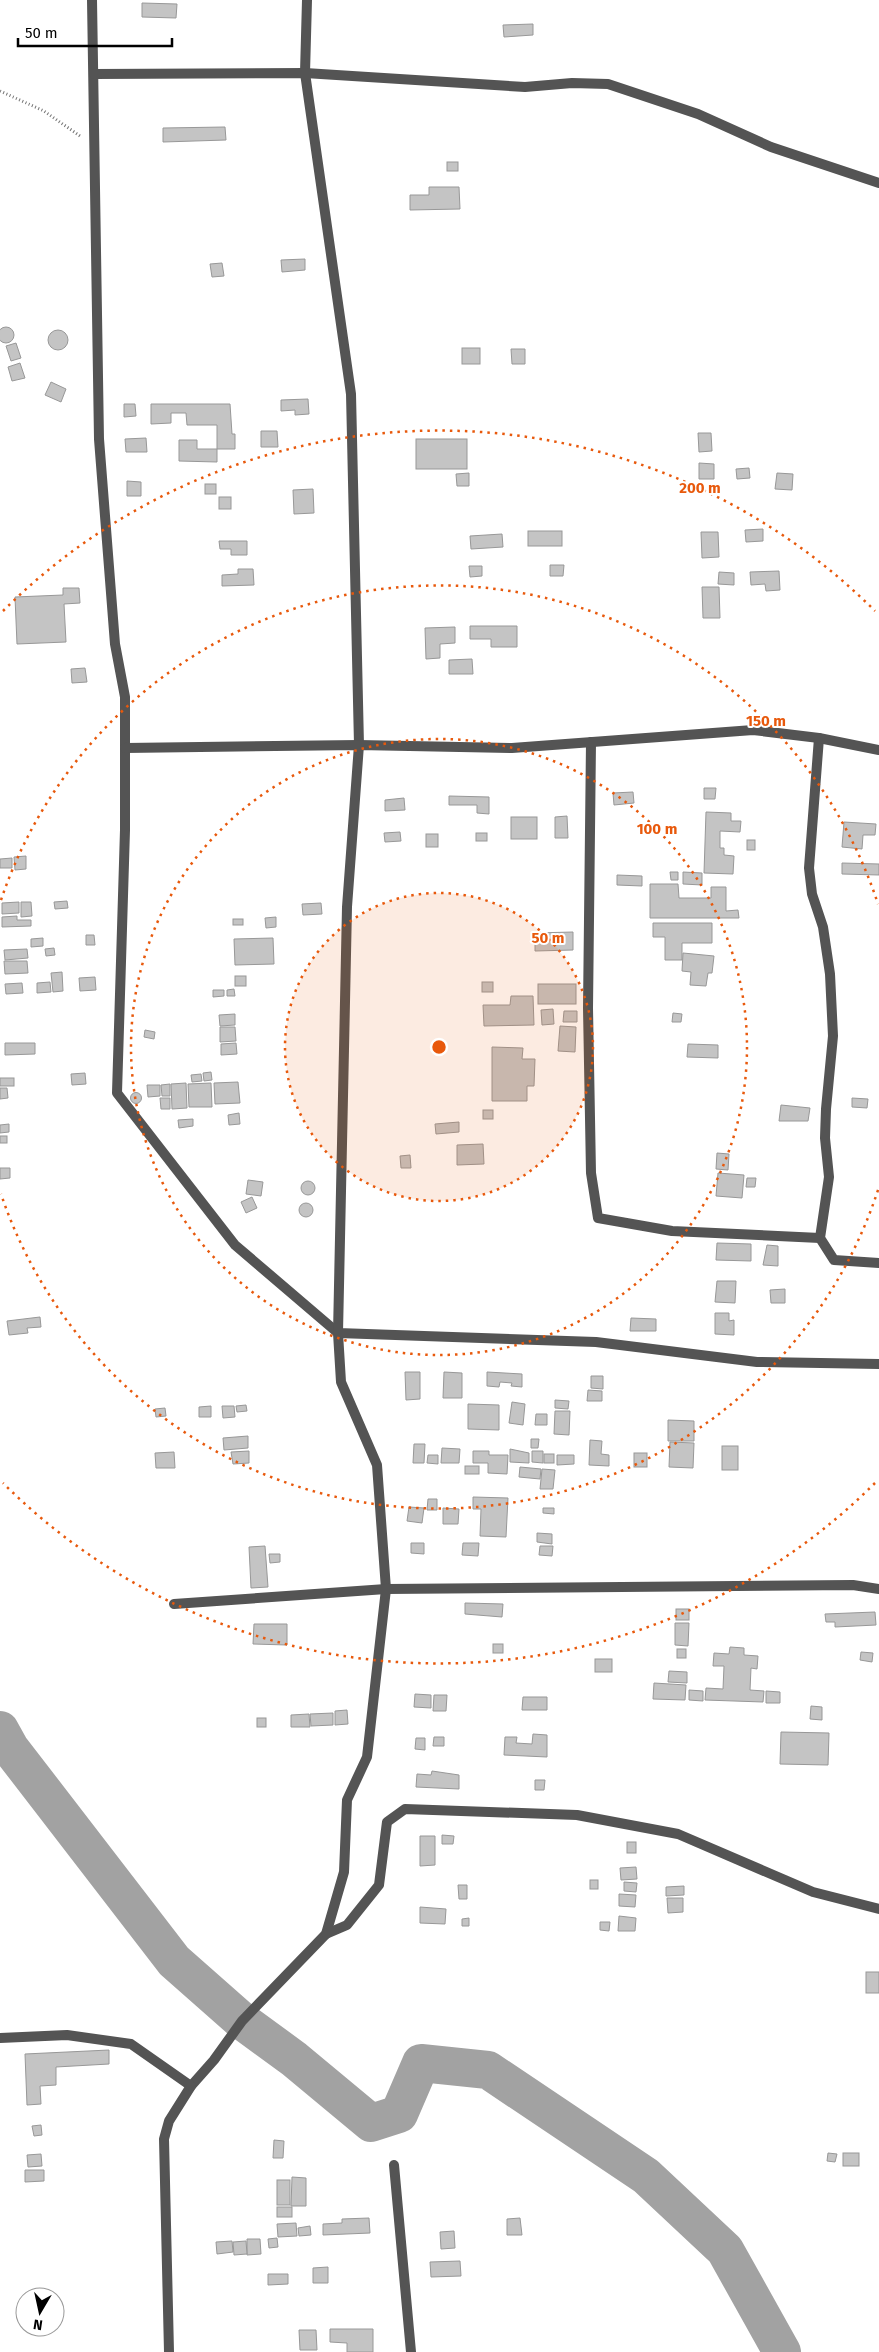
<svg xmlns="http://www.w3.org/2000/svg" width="879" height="2352" font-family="'Fira Sans',sans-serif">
  <rect width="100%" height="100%" fill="#fff"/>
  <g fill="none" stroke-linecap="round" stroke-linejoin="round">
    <!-- river -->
    <path stroke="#a2a2a2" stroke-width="38" d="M0,1730L10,1748L174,1961L242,2021L294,2059L371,2123L399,2114L421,2063L488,2070L646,2176L725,2250L782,2352"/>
  </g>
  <!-- building -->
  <g fill="#c4c4c4" stroke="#989898">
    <path d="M142,3L177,4L176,18L142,17Z"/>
    <path d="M533,24V35L504,37L503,25Z"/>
    <path d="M225,127L226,140L163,142V128Z"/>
    <rect x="447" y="162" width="11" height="9"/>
    <path d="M429,187H459L460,209L410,210V195H429Z"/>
    <path d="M305,259V270L282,272L281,260Z"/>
    <path d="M222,263L224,276L212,277L210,264Z"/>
    <circle cx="6" cy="335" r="8"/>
    <circle cx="58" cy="340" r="10"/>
    <path d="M16,343L21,358L11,361L6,346Z"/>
    <rect x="462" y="348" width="18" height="16"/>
    <path d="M511,349H525V364H512Z"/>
    <path d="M20,363L25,378L12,381L8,367Z"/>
    <path d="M51,382L66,389L61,402L45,395Z"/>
    <path d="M308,399L309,414L295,415V410L281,411V400Z"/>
    <path d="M124,404H135L136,416L124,417Z"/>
    <path d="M151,404H230L232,434H235V449H217V425H187L186,413H171V423L151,424Z"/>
    <path d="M261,431H277L278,447H261Z"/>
    <path d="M698,433H711L712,451L699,452Z"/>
    <path d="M146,438L147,452H126L125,439Z"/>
    <rect x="416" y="439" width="51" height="30"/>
    <path d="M179,440H197V449H217V462L179,461Z"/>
    <path d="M699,463L714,464V479H699Z"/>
    <path d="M749,468L750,478L737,479L736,469Z"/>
    <path d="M469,473V486H457L456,474Z"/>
    <path d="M777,473L793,474L792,490L775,489Z"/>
    <path d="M127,481L141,482V496H127Z"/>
    <rect x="205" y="484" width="11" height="10"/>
    <path d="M313,489L314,513L294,514L293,490Z"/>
    <rect x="219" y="497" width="12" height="12"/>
    <path d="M763,529V541L746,542L745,530Z"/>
    <rect x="528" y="531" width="34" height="15"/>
    <path d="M701,532H718L719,557L702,558Z"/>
    <path d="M502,534L503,547L471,549L470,536Z"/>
    <path d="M219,541H247V555H231V549H220Z"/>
    <path d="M550,565H564L563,576H550Z"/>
    <path d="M469,566H482V576L470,577Z"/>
    <path d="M238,569H253L254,585L222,586V575L238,574Z"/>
    <path d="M779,571L780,590L766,591L765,584L751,585L750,572Z"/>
    <path d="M719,572L734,573V585L718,584Z"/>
    <path d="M702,587H719L720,618H703Z"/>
    <path d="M63,588H79L80,603L64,604L66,642L17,644L15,597L63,595Z"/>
    <path d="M470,626H517V647H491V639H470Z"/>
    <path d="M455,627V643L440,644V658L426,659L425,628Z"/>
    <path d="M472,659L473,674H449V660Z"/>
    <path d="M85,668L87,682L72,683L71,669Z"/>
    <path d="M704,788H716L715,799H704Z"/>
    <path d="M633,792L634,803L614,805L613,793Z"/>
    <path d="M449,796L489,797V814L477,813V805H449Z"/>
    <path d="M404,798L405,810L385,811V800Z"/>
    <path d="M706,812L731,813V821H741L740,832L720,831V848H724V855L734,856L733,874L704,873Z"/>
    <path d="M567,816L568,838H555V817Z"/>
    <rect x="511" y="817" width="26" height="22"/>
    <path d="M844,822L876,824L875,835H863L862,849L842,847Z"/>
    <path d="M400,832L401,841L385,842L384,833Z"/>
    <rect x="476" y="833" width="11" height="8"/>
    <rect x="426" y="834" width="12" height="13"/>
    <rect x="747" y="840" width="8" height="10"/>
    <path d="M26,856V869L15,870L14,857Z"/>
    <path d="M12,858V868H0V859Z"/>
    <path d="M842,863L879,864V875L842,874Z"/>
    <path d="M670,872H678V880H671Z"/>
    <path d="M683,872L702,873V885L683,884Z"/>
    <path d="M617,875L642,876V886L617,885Z"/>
    <path d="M650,884H678L679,898H711V887H726V911L738,910L739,918H650Z"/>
    <path d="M67,901L68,908L55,909L54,902Z"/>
    <path d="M19,902V913L2,914V903Z"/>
    <path d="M21,902H31L32,916L21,917Z"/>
    <path d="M321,903L322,914L303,915L302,904Z"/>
    <path d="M17,916V920H31V926L2,927V917Z"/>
    <path d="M276,917V927L266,928L265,918Z"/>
    <rect x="233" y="919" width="10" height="6"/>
    <path d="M653,923H712V943H682V960H665V937H653Z"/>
    <path d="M573,932V950L535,951V933Z"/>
    <path d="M86,935H94L95,945H86Z"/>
    <path d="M43,938V946L31,947V939Z"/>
    <path d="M273,938L274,964L235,965L234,939Z"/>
    <path d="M54,948L55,955L46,956L45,949Z"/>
    <path d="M27,949L28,958L5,960L4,950Z"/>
    <path d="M683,953L714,956L712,973H708L706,986L690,985L691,972L682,971Z"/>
    <path d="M4,961H27L28,973L5,974Z"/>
    <path d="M62,972L63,991L53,992L51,973Z"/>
    <rect x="235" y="976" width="11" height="10"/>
    <path d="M95,977L96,990L80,991L79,978Z"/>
    <path d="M50,982L51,992L37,993V983Z"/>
    <rect x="482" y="982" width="11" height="10"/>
    <path d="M22,983L23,993L6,994L5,984Z"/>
    <rect x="538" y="984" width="38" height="20"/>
    <path d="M234,989L235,996H227V990Z"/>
    <path d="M213,990H224V996L213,997Z"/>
    <path d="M511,996H533L534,1025L484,1026L483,1005H510Z"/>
    <path d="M553,1009L554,1024L542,1025L541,1010Z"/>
    <path d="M564,1011H577V1022H563Z"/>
    <path d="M673,1013L682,1014L681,1022H672Z"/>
    <path d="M235,1014V1025L220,1026L219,1015Z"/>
    <path d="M560,1026L576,1027L575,1052L558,1051Z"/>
    <path d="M220,1027H235L236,1041L220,1042Z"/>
    <path d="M145,1030L155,1032L154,1039L144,1037Z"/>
    <path d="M5,1043H35V1054L5,1055Z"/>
    <path d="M236,1043L237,1054L221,1055V1044Z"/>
    <path d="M688,1044L718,1045V1058L687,1057Z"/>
    <path d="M492,1047L523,1048L522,1059H535L534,1086H527V1101H492Z"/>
    <path d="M211,1072L212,1080L204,1081L203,1073Z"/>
    <path d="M85,1073L86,1084L72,1085L71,1074Z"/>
    <path d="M201,1074L202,1081L192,1082L191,1075Z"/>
    <rect x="0" y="1078" width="14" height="8"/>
    <path d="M238,1082L240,1103L215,1104L214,1083Z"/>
    <path d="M186,1083L187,1108L172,1109L171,1084Z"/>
    <path d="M211,1083L212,1107H189L188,1084Z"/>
    <path d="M170,1084V1096H162L161,1085Z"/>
    <path d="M147,1085H160V1096L148,1097Z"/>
    <path d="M0,1088H7L8,1098L0,1099Z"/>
    <circle cx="136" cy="1098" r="5.5"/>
    <path d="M160,1098H170V1109H161Z"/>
    <path d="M852,1098L868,1099L867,1108L852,1107Z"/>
    <path d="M781,1105L810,1108L808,1121H779Z"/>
    <rect x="483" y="1110" width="10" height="9"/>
    <path d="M239,1113L240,1124L229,1125L228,1115Z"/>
    <path d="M193,1119V1126L179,1128L178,1120Z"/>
    <path d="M459,1122V1132L436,1134L435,1124Z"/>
    <path d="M9,1124V1132L0,1133V1125Z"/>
    <rect x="0" y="1136" width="7" height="7"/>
    <path d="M483,1144L484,1164L457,1165V1145Z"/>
    <path d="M717,1153L729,1154L728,1170L716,1169Z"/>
    <path d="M410,1155L411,1168H401L400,1156Z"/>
    <path d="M0,1168H10V1178L0,1179Z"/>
    <path d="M718,1173L744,1175L742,1198L716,1196Z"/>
    <path d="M747,1178H756L755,1187H746Z"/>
    <path d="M248,1180L263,1182L261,1196L246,1194Z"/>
    <circle cx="308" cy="1188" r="7"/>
    <path d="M252,1197L257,1208L246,1213L241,1202Z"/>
    <circle cx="306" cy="1210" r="7"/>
    <path d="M717,1243L751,1244V1261L716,1260Z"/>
    <path d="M767,1245L778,1246V1266L763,1265Z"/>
    <path d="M717,1281H736L735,1303L715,1302Z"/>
    <path d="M785,1289V1303H771L770,1290Z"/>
    <path d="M715,1313H729V1321L734,1320V1335L715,1334Z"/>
    <path d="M40,1317L41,1327L27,1328L28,1333L9,1335L7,1321Z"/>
    <path d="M631,1318L656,1319V1331H630Z"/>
    <path d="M405,1372H420V1399L406,1400Z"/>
    <path d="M444,1372L462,1373V1398H443Z"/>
    <path d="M487,1372L522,1374V1387L511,1386L512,1383L500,1382L499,1387L487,1386Z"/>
    <path d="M591,1376H603V1389L591,1388Z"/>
    <path d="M588,1390L602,1391V1401H587Z"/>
    <path d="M555,1400L569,1401L568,1409L555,1408Z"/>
    <path d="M512,1402L525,1404L523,1425L509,1423Z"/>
    <path d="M468,1404L499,1405V1430L468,1429Z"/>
    <path d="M246,1405L247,1411L237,1412L236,1406Z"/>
    <path d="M211,1406V1417H199V1407Z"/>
    <path d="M222,1406H234L235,1417L223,1418Z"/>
    <path d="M165,1408L166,1416L156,1417L155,1409Z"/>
    <path d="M555,1411H570L569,1435L554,1434Z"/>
    <path d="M536,1414H547V1425H535Z"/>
    <path d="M668,1420L694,1421V1441H668Z"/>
    <path d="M248,1436V1448L224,1450L223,1438Z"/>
    <path d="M531,1439H539L538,1448H531Z"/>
    <path d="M590,1440L602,1441L601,1454L609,1455V1466L589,1465Z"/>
    <path d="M670,1442L694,1443L693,1468L669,1467Z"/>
    <path d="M414,1444H425L424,1463H413Z"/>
    <rect x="722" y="1446" width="16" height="24"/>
    <path d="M442,1448L460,1449L459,1463H441Z"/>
    <path d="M510,1449L529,1453V1463L510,1462Z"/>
    <path d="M249,1451V1463L233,1464L231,1452Z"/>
    <path d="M473,1451H489V1455H508L507,1474L488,1473V1463H473Z"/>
    <path d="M532,1451H543V1463L532,1462Z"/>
    <path d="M174,1452L175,1468H156L155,1453Z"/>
    <rect x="634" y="1453" width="13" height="14"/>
    <rect x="544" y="1454" width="10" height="9"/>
    <path d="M428,1455H438V1464L427,1463Z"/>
    <path d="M557,1455H574V1464L557,1465Z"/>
    <rect x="465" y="1466" width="14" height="8"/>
    <path d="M520,1467L541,1469L540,1479L519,1477Z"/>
    <path d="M542,1469L555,1470L553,1489H540Z"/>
    <path d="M473,1497L508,1498L506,1537L480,1536L481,1509H473Z"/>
    <path d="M428,1499H437V1510H427Z"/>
    <path d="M409,1507L424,1508L422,1523L407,1521Z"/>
    <path d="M443,1508L459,1509L458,1524H443Z"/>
    <path d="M543,1508H554V1514L543,1513Z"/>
    <path d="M537,1533L552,1534V1544L537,1542Z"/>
    <path d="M411,1543H424V1554L411,1553Z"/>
    <path d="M463,1543H479L478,1556L462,1555Z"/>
    <path d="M265,1546L268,1587L251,1588L249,1547Z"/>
    <path d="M540,1546H553L552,1556L539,1555Z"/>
    <path d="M269,1554H280V1562L270,1563Z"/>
    <path d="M465,1603L503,1604L502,1617L465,1614Z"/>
    <rect x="676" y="1609" width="13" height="11"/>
    <path d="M875,1612L876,1625L835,1627V1622H826L825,1614Z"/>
    <path d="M675,1623H689L688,1646L675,1645Z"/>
    <path d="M254,1624H287V1645L253,1644Z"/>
    <rect x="493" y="1644" width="10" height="9"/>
    <path d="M730,1647L744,1648V1655L758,1656L757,1669L751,1668L750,1690L764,1691L763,1702L705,1700L706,1688L723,1689L724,1666H713L714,1653L729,1654Z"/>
    <rect x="677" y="1649" width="9" height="9"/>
    <path d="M861,1652L873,1653L872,1662L860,1660Z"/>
    <rect x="595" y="1659" width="17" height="13"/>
    <path d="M669,1671L687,1672V1683L668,1682Z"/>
    <path d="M654,1683L686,1685L685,1700L653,1699Z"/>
    <path d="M689,1690L703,1691V1701L689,1700Z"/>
    <path d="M766,1691L780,1692V1703H766Z"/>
    <path d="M415,1694L431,1695V1708L414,1707Z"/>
    <path d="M434,1695H447L446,1711H433Z"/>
    <path d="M523,1697H547V1710H522Z"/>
    <path d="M811,1706L822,1707V1720L810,1719Z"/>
    <path d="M347,1710L348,1724L335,1725V1711Z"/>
    <path d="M333,1713V1725L311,1726L310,1714Z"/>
    <path d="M309,1714L310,1727H291V1715Z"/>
    <rect x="257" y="1718" width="9" height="9"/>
    <path d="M781,1732L829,1733L828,1765L780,1764Z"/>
    <path d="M533,1734L547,1735V1757L504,1755L505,1737H517L516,1743L532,1744Z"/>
    <path d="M434,1737H444V1746H433Z"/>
    <path d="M416,1738H425V1750L415,1749Z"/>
    <path d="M432,1771L459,1775V1789L416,1787L417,1774L431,1775Z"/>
    <path d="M535,1780H545L544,1790H535Z"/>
    <path d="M442,1835L454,1836L453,1844H442Z"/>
    <path d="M420,1836H435V1865L420,1866Z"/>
    <rect x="627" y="1842" width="9" height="11"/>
    <path d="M636,1867L637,1879L621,1880L620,1868Z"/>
    <rect x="590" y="1880" width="8" height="9"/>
    <path d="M624,1882L637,1883L636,1892L624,1891Z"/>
    <path d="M458,1885H467V1899H459Z"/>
    <path d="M684,1886V1895L666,1896V1887Z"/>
    <path d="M619,1894L636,1895L635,1907L619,1906Z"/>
    <path d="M667,1898H683V1912L668,1913Z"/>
    <path d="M420,1907L446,1909L445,1924L420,1923Z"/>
    <path d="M619,1916L636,1918L635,1931H618Z"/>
    <path d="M469,1918V1926H462V1919Z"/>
    <path d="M600,1922H610L609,1931L600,1930Z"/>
    <rect x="866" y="1972" width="13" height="21"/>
    <path d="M109,2050V2064L56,2067V2085L40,2086L41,2104L27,2105L25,2054Z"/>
    <path d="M41,2125L42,2135L34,2136L32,2126Z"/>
    <path d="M274,2140L284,2141L283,2158H273Z"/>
    <path d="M828,2153L837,2154L835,2162L827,2161Z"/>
    <rect x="843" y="2153" width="16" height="13"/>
    <path d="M41,2154L42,2166L28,2167L27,2155Z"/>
    <path d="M25,2170H44V2181L25,2182Z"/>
    <path d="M292,2177L306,2178V2206H291Z"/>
    <rect x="277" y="2180" width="13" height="25"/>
    <rect x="277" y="2207" width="15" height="10"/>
    <path d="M369,2218L370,2233L323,2235V2224L342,2223V2219Z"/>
    <path d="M520,2218L522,2235H507V2219Z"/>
    <path d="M296,2223L297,2236L278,2237L277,2224Z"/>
    <path d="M310,2226L311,2235L299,2236L298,2228Z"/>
    <path d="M454,2231L455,2248L441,2249L440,2232Z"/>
    <path d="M277,2238L278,2247L269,2248L268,2239Z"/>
    <path d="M247,2239H260L261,2254L247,2255Z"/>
    <path d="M232,2241L233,2252L217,2254L216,2242Z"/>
    <path d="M246,2241L247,2254L234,2255L233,2242Z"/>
    <path d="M460,2261L461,2276L431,2277L430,2262Z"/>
    <path d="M328,2267V2283H313V2268Z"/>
    <path d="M268,2274H288V2284L268,2285Z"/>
    <path d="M330,2329H373V2352H347V2343L330,2342Z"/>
    <path d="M299,2330H316L317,2350H300Z"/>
  </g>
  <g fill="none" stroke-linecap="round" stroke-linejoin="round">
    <!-- path -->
    <path stroke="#767676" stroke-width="3" stroke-dasharray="1 2.5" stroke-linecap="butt" d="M0,91L44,111L80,136"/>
    <!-- street -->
    <g stroke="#545454" stroke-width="10">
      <path d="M92,0L99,439L115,644L125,697V830L117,1093L235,1245L338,1333L341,1382L377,1465L386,1589L367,1757L347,1800L344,1872L326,1934L242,2021L214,2060L191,2086L169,2121L164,2139L169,2352"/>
      <path d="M307,0L305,73L351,394L359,745L347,907L338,1333L596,1342L757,1362L879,1364"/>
      <path d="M94,74L305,73L525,87L572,83L608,84L698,114L771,147L879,183"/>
      <path d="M819,738L809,868L812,894L823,927L830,974L833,1036L826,1109L825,1138L829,1177L820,1238L834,1260L879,1263"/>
      <path d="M591,742L588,1008L591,1173L598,1218L672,1231L820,1238"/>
      <path d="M125,748L359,745L512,748L753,730L819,738L879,750"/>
      <path d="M174,1604L386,1589L853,1585L879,1589"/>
      <path d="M326,1934L347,1925L379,1885L387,1822L405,1809L577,1815L678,1834L813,1892L879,1909"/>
      <path d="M0,2038L67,2035L131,2044L191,2086"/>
      <path d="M394,2165L411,2352"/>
    </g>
  </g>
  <!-- distance rings -->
  <circle cx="439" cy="1047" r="154" fill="#e8590c" fill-opacity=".12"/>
  <g fill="none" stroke="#e8590c" stroke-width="2.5" stroke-dasharray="2.5 5">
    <circle cx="439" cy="1047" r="154"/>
    <circle cx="439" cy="1047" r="308"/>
    <path d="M878 1190A462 462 0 0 1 1 1194M1 900A462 462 0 0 1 878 904"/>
    <path d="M875 1483A617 617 0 0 1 3 1483M3 611A617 617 0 0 1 875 611"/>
  </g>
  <circle cx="439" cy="1047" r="8" fill="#e8590c" stroke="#fff" stroke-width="2.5"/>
  <g font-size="15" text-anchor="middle" font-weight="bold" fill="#e8590c" stroke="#fff" stroke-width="4" stroke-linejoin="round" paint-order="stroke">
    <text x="700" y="493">200 m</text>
    <text x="766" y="726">150 m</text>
    <text x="657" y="834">100 m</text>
    <text x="548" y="943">50 m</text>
  </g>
  <!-- north arrow -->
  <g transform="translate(40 2312) rotate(189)"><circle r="24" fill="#ffffff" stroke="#999999"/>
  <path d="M0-4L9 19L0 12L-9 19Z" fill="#000000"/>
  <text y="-8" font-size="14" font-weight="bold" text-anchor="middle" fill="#000000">N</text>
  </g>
  <!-- scale -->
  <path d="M18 38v8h154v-8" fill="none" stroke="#000000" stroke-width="2.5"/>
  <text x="25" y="38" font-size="15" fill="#000000" stroke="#ffffff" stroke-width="4" paint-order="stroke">50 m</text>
</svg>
